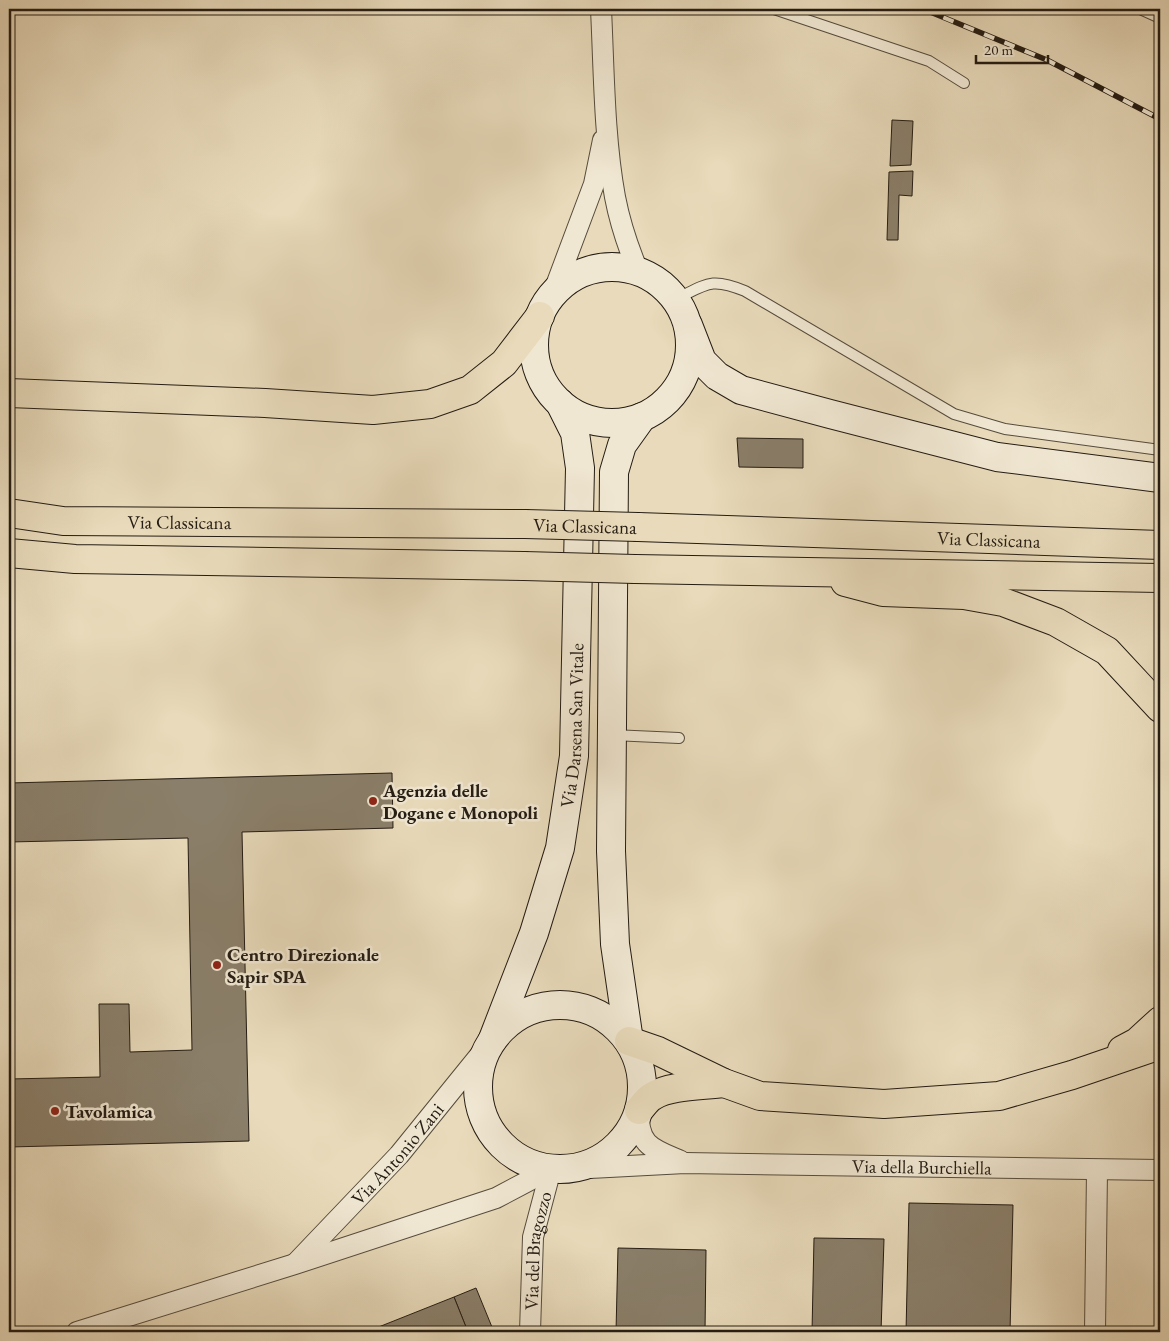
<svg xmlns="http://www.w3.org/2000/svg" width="1169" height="1341" font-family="'EB Garamond',serif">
  <rect width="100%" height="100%" fill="#e8daba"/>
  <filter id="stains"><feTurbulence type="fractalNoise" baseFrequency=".004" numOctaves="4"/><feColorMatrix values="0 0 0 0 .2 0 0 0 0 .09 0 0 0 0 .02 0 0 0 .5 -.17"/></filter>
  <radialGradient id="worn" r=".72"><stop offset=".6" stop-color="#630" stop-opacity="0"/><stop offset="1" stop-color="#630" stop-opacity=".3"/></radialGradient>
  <!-- building -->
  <g fill="#8a7f6a" stroke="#241c13">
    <path d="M892,120L913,121L911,165L890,166Z"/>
    <path d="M913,171L912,196L899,195L898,240H887L889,172Z"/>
    <path d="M737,438L803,439V468L739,467Z"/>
    <path d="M392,773L393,828L242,832L249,1141L9,1147V1079L100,1077L99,1004H129L130,1052L192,1050L188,838L9,842V783Z"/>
    <path d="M909,1203L1013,1205L1010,1332H906Z"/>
    <path d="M814,1238L884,1239L881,1332H812Z"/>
    <path d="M618,1248L706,1250L705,1332H616Z"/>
    <path d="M476,1288L494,1332H468L454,1297Z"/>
    <path d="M454,1297L468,1332H366Z"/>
  </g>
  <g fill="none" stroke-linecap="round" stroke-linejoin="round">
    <defs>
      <g id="lane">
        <path d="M774,9L929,61L964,83"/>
        <path d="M1140,9L1160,18"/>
        <path d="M676,299C707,284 711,277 745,291L954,414L1005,429L1160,450"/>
        <path d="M612,735L679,738"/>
      </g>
      <g id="street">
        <path d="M601,9C604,70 604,137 615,197C620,223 628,247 638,271"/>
        <path d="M552,296L594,184L603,140"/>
        <path d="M639,1110C637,1146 653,1149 681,1161"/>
        <path id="s1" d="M571,1169L685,1163L1160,1170"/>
        <path id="s2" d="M296,1263L399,1155L493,1039"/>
        <path d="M77,1332L295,1264L496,1198L551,1169"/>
        <path id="s3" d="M530,1332L533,1237L551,1169"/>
        <path d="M1095,1332L1097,1170"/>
      </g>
      <g id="secondary">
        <circle cx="612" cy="345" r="78"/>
        <path d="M688,325L702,361L717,376L741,390L830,414L997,457L1160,478"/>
        <circle cx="560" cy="1087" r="82"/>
        <path id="s4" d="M493,1039L534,933L560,848L574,756L580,468L575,433L560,403"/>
        <path d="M629,1041L615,944L611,851L614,472L622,445L642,417"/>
      </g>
      <g id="highway">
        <path d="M9,393L265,403L373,410L430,404L470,390L504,363L540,316"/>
        <path id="s5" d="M9,513L63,521L525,524"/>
        <path id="s6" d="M638,527L1160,545"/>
        <path d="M9,553L75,559L524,566"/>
        <path d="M635,569L1160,578"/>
        <path d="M845,582L883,592L964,595L1003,602L1056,622L1107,651L1160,708"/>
        <path d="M629,1041L658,1051L724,1083L760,1096L884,1104L999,1096L1072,1075L1160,1045"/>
        <path d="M1122,1050L1137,1042L1160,1021"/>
        <path d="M639,1110C643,1106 647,1099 653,1096C670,1085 704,1086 724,1083"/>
      </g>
    </defs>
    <!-- lane casing -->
    <use href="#lane" stroke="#554c3d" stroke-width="12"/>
    <!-- street casing -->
    <use href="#street" stroke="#554c3d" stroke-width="22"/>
    <!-- secondary casing -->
    <use href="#secondary" stroke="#241c13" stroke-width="30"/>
    <!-- highway casing -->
    <use href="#highway" stroke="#241c13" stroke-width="30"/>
    <!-- lane -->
    <use href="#lane" stroke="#f0e7d2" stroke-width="10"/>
    <!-- street -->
    <use href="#street" stroke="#f0e7d2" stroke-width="20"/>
    <!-- secondary -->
    <use href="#secondary" stroke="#f0e7d2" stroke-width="28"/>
    <!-- highway -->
    <use href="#highway" stroke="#e8daba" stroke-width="28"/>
    <defs>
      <path id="rail" d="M923,9L1047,60L1160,119"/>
    </defs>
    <!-- rail casing -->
    <use href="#rail" stroke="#241c13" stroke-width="5.5"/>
    <!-- rail -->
    <use href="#rail" stroke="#f0e7d2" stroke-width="4" stroke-dasharray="11" stroke-linecap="butt"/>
    <defs>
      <g id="highway-bridge">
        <path id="s7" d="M525,524L638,527"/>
        <path d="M524,566L635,569"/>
      </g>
    </defs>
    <!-- highway-bridge casing -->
    <use href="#highway-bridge" stroke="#241c13" stroke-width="30" stroke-linecap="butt"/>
    <!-- highway-bridge -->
    <use href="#highway-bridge" stroke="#e8daba" stroke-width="28"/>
  </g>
  <!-- markers -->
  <g fill="#8f2418" stroke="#f0e7d2" stroke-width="2">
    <circle cx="373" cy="801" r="5"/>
    <circle cx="217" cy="965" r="5"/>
    <circle cx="55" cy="1111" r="5"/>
  </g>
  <g text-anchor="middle" stroke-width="5" stroke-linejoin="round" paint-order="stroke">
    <!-- street labels -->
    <g font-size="19" fill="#241c13" stroke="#f0e7d2">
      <text dy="7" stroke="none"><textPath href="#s5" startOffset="171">Via Classicana</textPath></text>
      <text dy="7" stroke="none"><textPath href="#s7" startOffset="60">Via Classicana</textPath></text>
      <text dy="7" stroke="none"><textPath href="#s6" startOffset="351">Via Classicana</textPath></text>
      <text dy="7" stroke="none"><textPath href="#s4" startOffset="326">Via Darsena San Vitale</textPath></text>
      <text dy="7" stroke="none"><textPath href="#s2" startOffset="149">Via Antonio Zani</textPath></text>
      <text dy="7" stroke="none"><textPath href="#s1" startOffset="351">Via della Burchiella</textPath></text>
      <text dy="7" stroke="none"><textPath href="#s3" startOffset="82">Via del Bragozzo</textPath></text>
    </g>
    <!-- poi labels -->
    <g font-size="19" font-weight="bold" fill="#241c13" stroke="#f0e7d2" text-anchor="start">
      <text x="383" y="797">Agenzia delle<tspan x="383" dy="22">Dogane e Monopoli</tspan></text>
      <text x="227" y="961">Centro Direzionale<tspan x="227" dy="22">Sapir SPA</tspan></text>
      <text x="65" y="1118">Tavolamica</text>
    </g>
  </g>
  <!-- margin -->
  <rect width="1169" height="1341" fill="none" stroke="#e8daba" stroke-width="30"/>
  <rect x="10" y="10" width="1149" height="1321" fill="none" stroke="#241c13" stroke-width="2.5"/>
  <rect x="15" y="15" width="1139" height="1311" fill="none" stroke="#241c13"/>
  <!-- scale -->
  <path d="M976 55v8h72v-8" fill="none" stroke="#241c13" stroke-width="2.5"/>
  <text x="984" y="55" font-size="15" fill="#241c13" stroke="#f0e7d2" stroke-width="4" paint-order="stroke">20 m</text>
  <rect width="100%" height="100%" filter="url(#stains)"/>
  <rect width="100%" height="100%" fill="url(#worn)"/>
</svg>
